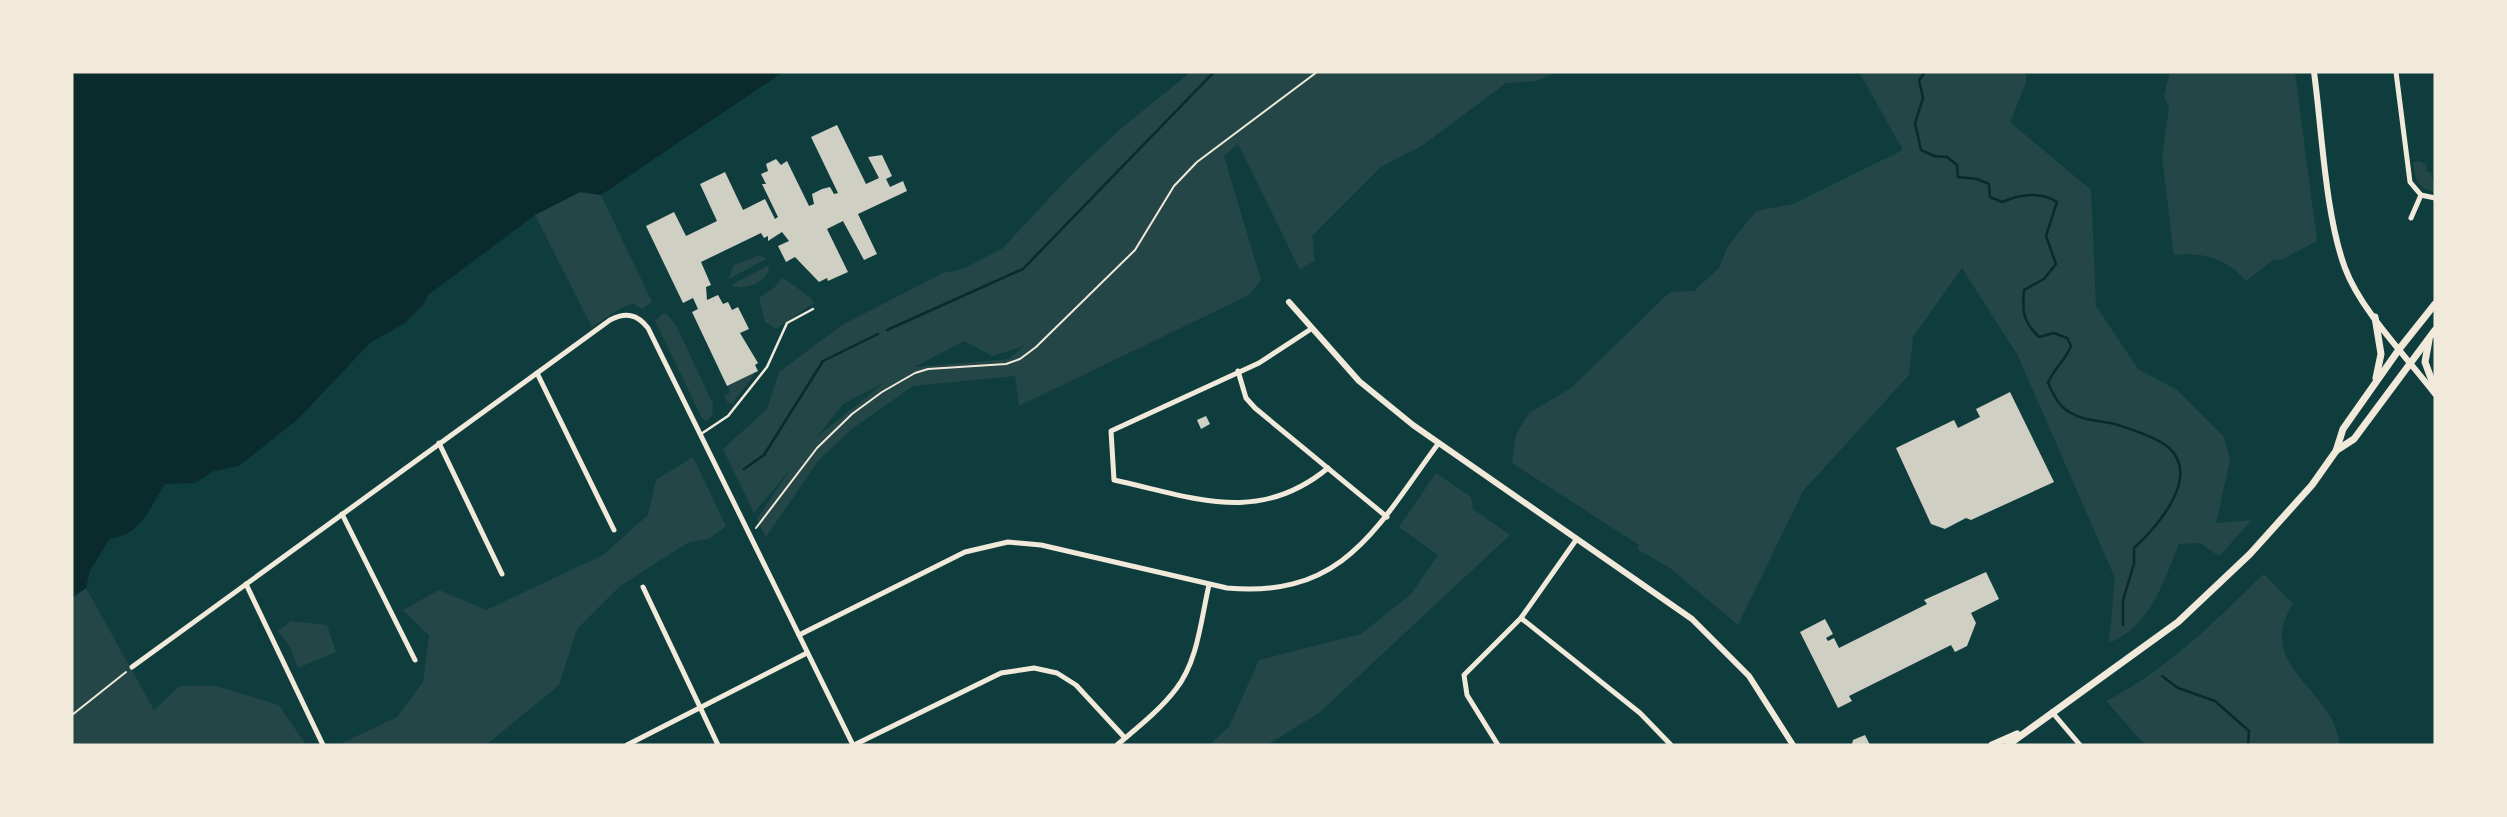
<svg xmlns="http://www.w3.org/2000/svg" width="2507" height="817" font-family="Rubik,sans-serif">
  <rect width="100%" height="100%" fill="#0f3d3e"/>
  <!-- green -->
  <g fill="#244646" fill-rule="evenodd">
    <path d="M1186,72H1556L1537,81L1506,83L1423,145L1381,167L1312,236L1315,260L1300,270L1238,144L1224,156L1261,280L1249,295L1019,406L1015,376L913,386L852,429L818,461L766,537L757,519L791,468L754,513L723,449L767,409L779,372L842,325L943,273L963,269L1003,248L1068,178L1124,126L1187,75ZM964,341L992,356L1024,346L1009,359L915,367ZM885,382L817,437L843,404Z"/>
    <path d="M1859,72H2026V83L2010,122L2091,190L2096,306L2138,369L2177,390L2224,437L2230,460L2216,523L2252,520L2219,556L2200,543L2179,544C2163,582 2152,625 2109,643L2115,578L2018,356L1962,268L1913,337L1909,375L1803,491L1738,625L1670,568L1637,549L1639,545L1512,463L1516,434L1529,413L1571,388L1670,292L1694,291L1719,268L1728,246L1756,211L1793,204L1903,150Z"/>
    <path d="M2170,72H2295L2317,241L2283,259L2273,260L2246,281C2227,258 2202,252 2174,255L2162,157L2169,108L2164,96Z"/>
    <path d="M2420,161L2426,165L2427,172H2431L2435,191C2417,191 2415,177 2413,162Z"/>
    <path d="M580,192L601,195L652,302L642,309L633,303L619,309L592,327L535,215Z"/>
    <path d="M760,255L767,259L728,279L734,265Z"/>
    <path d="M769,265C769,282 745,292 731,285Z"/>
    <path d="M782,277L811,298L814,303L776,329L765,322L759,298L775,287Z"/>
    <path d="M662,314H667L676,325L713,404L712,416L707,421L702,418L655,321Z"/>
    <path d="M756,372L733,403H728L724,396L730,393L728,386Z"/>
    <path d="M693,457L726,526L709,539L689,542L620,586L577,629L559,685L486,745H338L397,717L423,682L429,635L403,610L439,590L486,610L603,555L648,515L656,480Z"/>
    <path d="M1436,473L1471,497L1473,509L1510,535L1320,712L1267,745H1209L1229,727L1259,660L1361,634L1411,594L1438,555L1399,527Z"/>
    <path d="M2264,574L2293,604C2258,659 2315,682 2334,724C2337,731 2338,738 2340,745H2145L2106,701C2167,670 2215,621 2264,574Z"/>
    <path d="M86,588L154,710L180,686H216L279,705L306,745H72V599Z"/>
    <path d="M291,621L327,625L336,652L298,668L290,647L278,631Z"/>
  </g>
  <!-- water -->
  <path fill="#0a2a2b" d="M72,72H783L601,195L580,192L535,215L428,295L423,305L405,323L370,343L298,419L239,466L214,471L195,483L165,484C150,507 140,537 110,538L90,571L86,588L72,597Z"/>
  <g fill="none" stroke-linecap="round" stroke-linejoin="round">
    <!-- stream -->
    <g stroke="#0a2a2b" stroke-width="2.5">
      <path d="M1925,72L1919,80L1923,98L1915,123L1921,150L1934,156L1947,157L1957,165L1958,177L1977,179L1989,184L1990,197L2002,202C2021,194 2040,191 2057,202L2046,236L2056,264L2044,279L2024,290C2022,311 2023,322 2039,337L2054,333L2067,338L2071,346C2065,361 2054,368 2048,383C2054,396 2059,407 2071,413C2086,422 2102,420 2118,425C2133,430 2156,437 2168,447C2202,476 2157,527 2134,548V564L2123,600V625"/>
      <path d="M887,330L1023,269L1214,72"/>
      <path d="M744,469L764,455L823,361L878,334"/>
      <path d="M2162,676L2178,688L2215,701L2249,731L2248,745"/>
    </g>
  </g>
  <!-- building -->
  <g fill="#cfcfc3">
    <path d="M837,125L866,184L879,178L868,157L882,155L892,176L886,179L890,187L903,181L907,191L858,214L877,254L864,260L843,221L827,229L848,272L828,281L827,278L819,282L795,257L786,262L778,246L789,241L782,232L768,241V236L764,238L761,233L701,262L711,285L706,287L707,300L718,295L723,304L728,302L732,310L738,307L749,329L740,333L758,363L755,365L758,371L727,386L692,312L698,309L693,298L683,303L646,226L674,212L686,236L717,221L700,184L725,172L743,210L765,199L775,219L778,217L762,184H766L761,174L768,171L766,164L776,159L781,165L787,161L809,206L814,204L812,194L822,189L830,187L834,194L838,193L811,137Z"/>
    <path d="M2010,392L2054,482L1971,520L1966,518L1945,529L1931,524L1896,448L1954,420L1958,428L1980,417L1976,409Z"/>
    <path d="M1206,416L1210,424L1201,429L1197,420Z"/>
    <path d="M1986,572L1999,599L1971,613L1976,623L1967,646L1955,652L1951,645L1849,696L1852,701L1838,708L1800,632L1825,619L1833,634L1826,638L1828,641L1834,638L1839,648L1927,604L1924,600Z"/>
    <path d="M1865,735L1870,745L1852,744L1853,740Z"/>
  </g>
  <g fill="none" stroke-linecap="round" stroke-linejoin="round">
    <!-- path -->
    <g stroke="#f1e9da" stroke-width="2">
      <path d="M756,528L817,448L852,414L882,392L915,373L928,369L1006,364L1020,359L1036,347L1135,250L1174,186L1197,162L1317,72"/>
      <path d="M72,715L126,672"/>
    </g>
    <!-- service -->
    <path stroke="#f1e9da" stroke-width="2.5" d="M701,434L728,416L767,367L787,323L813,309"/>
    <!-- minor -->
    <g stroke="#f1e9da" stroke-width="5">
      <path d="M2396,72L2410,182L2421,195L2435,198"/>
      <path d="M2411,218L2421,195"/>
      <path d="M1311,329L1259,363L1111,431L1114,480C1193,497 1258,526 1328,468"/>
      <path d="M1238,371L1246,398L1255,408L1387,517"/>
      <path d="M537,373L614,530"/>
      <path d="M439,443L502,574"/>
      <path d="M342,514L415,660"/>
      <path d="M246,584L323,745"/>
      <path d="M643,587L718,745"/>
      <path d="M1521,618L1640,713L1671,745"/>
      <path d="M799,635L965,552L1008,542L1041,545L1227,588C1345,599 1378,525 1438,444"/>
      <path d="M132,667L610,320C626,312 637,314 648,328L853,745"/>
      <path d="M2052,712L2080,745"/>
      <path d="M627,745L807,653"/>
      <path d="M854,745L1001,673L1034,668L1057,673L1076,685L1125,738"/>
      <path d="M1117,745C1137,728 1160,710 1176,689C1198,661 1201,619 1209,585"/>
      <path d="M1498,745L1467,695L1464,675L1521,618L1576,540"/>
    </g>
    <!-- tertiary -->
    <g stroke="#f1e9da" stroke-width="6">
      <path d="M2314,72C2322,130 2325,214 2345,268C2361,311 2407,357 2435,394"/>
      <path d="M1289,302L1359,381L1413,425L1692,619L1749,676L1793,745"/>
    </g>
    <!-- secondary -->
    <g stroke="#f1e9da" stroke-width="7">
      <path d="M2375,317L2381,354L2376,378"/>
      <path d="M2429,340L2425,362L2435,389"/>
      <path d="M2337,450L2354,439L2435,330"/>
      <path d="M1992,745L2017,734"/>
      <path d="M2008,745L2178,622L2250,554L2312,485L2336,451L2343,429L2400,348L2435,304"/>
    </g>
  </g>
  <!-- border -->
  <rect width="2507" height="817" fill="none" stroke="#f1e9da" stroke-width="147"/>
</svg>
